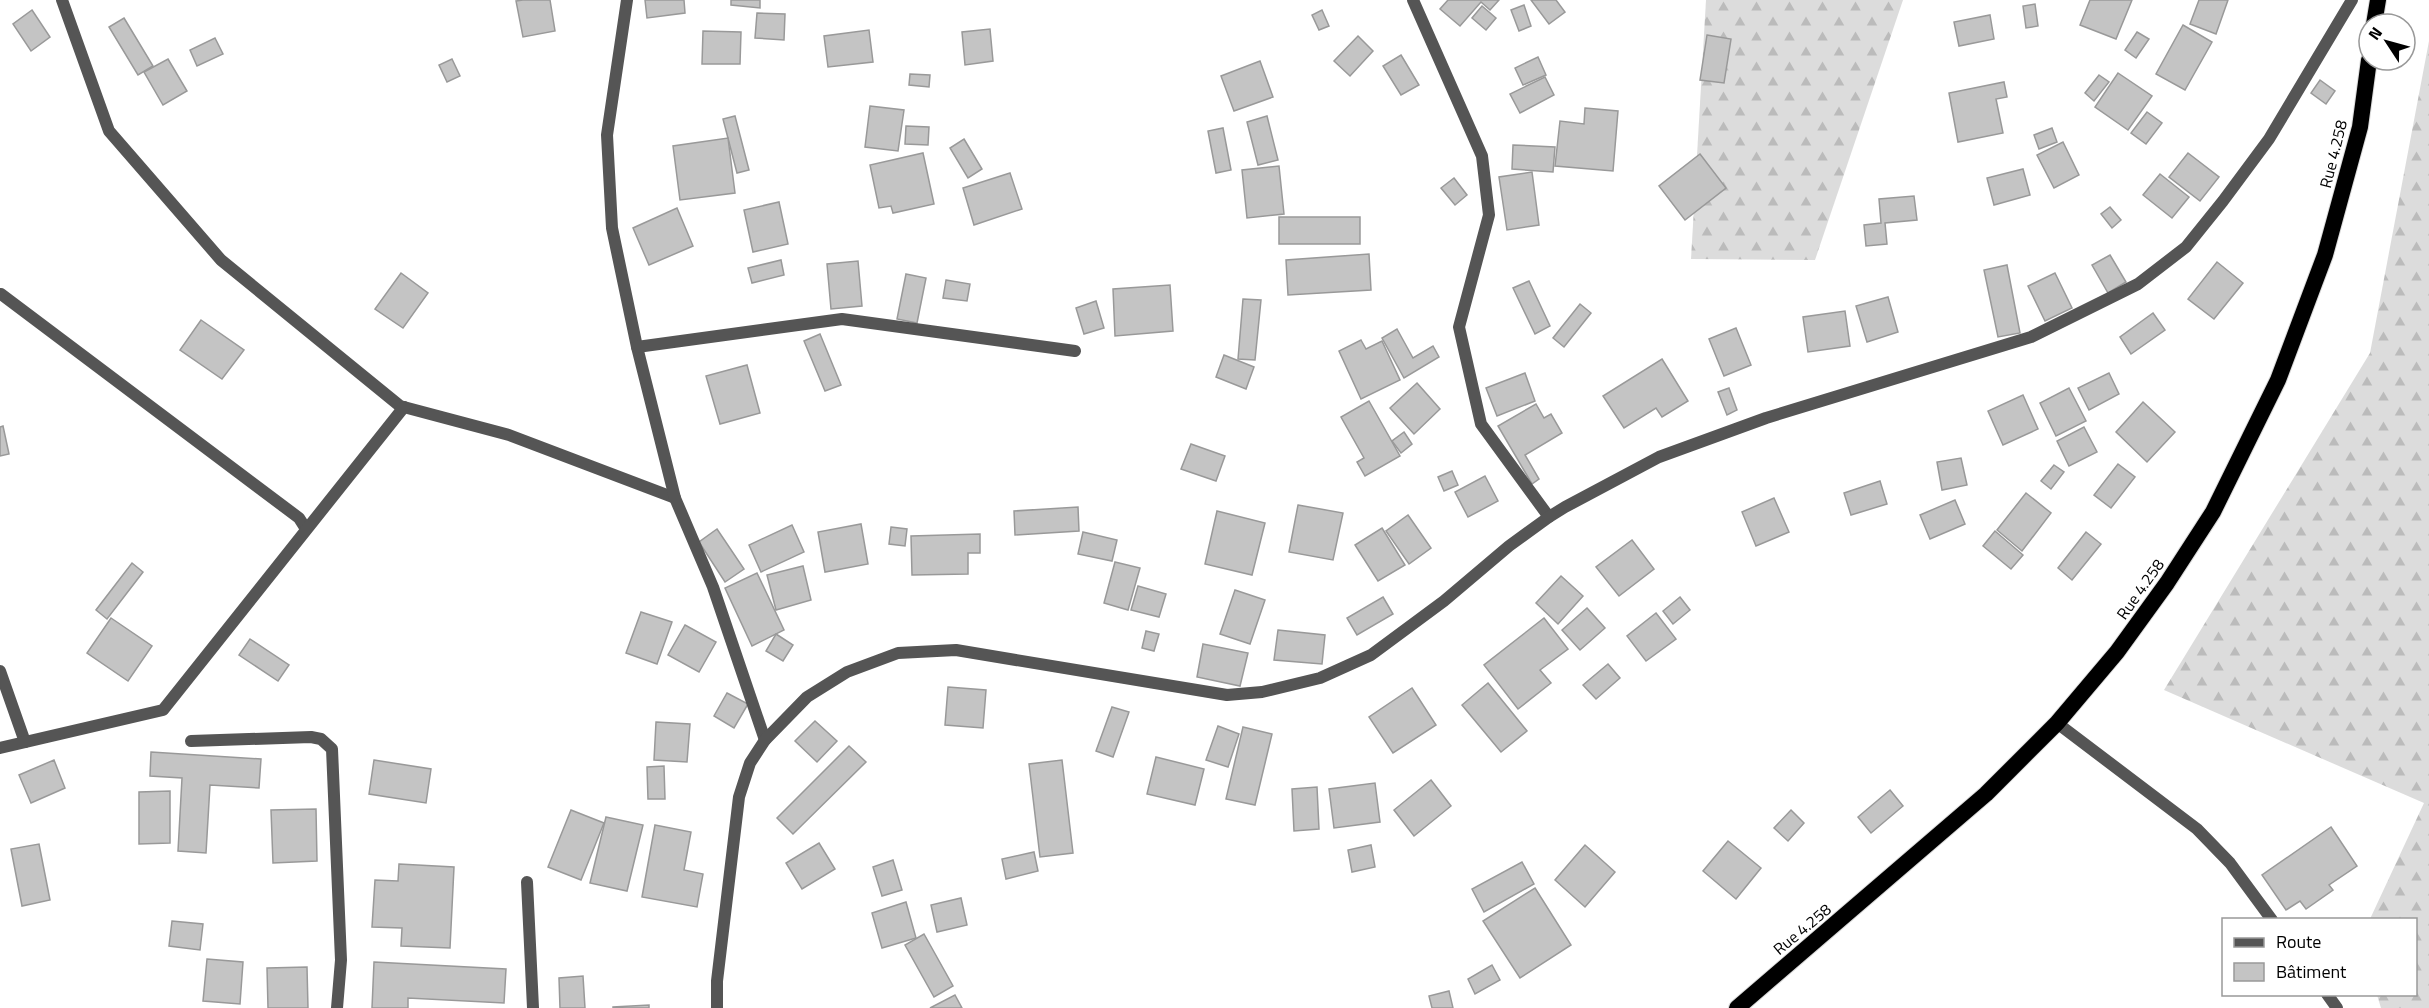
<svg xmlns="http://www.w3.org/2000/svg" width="2429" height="1008" font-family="'Titillium Web',sans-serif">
  <defs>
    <pattern id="forest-firs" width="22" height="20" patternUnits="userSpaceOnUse" patternTransform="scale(1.5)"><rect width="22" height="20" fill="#dcdcdc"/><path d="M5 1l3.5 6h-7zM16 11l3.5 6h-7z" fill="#bbb"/></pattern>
  </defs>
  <rect width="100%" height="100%" fill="#fff"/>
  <!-- forest -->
  <g fill="url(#forest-firs)">
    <path d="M1706,0H1903L1815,260L1691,259Z"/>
    <path d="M2429,41V1008H2381L2377,995L2416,994V920L2370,919L2424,803L2164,690L2370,353Z"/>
  </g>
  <!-- building -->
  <g fill="#c4c4c4" stroke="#999" stroke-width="1.5">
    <path d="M523,0H550L555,31L523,37L516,1Z"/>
    <path d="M645,0H684L685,13L647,18Z"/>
    <path d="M731,0H760V8L731,5Z"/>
    <path d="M1448,0H1499L1490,10L1481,2L1460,26L1440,9Z"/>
    <path d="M1531,0H1556L1565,12L1549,24Z"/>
    <path d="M2090,0H2132L2116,39L2080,25Z"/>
    <path d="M2199,0H2228L2216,34L2190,24Z"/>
    <path d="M2035,4L2038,26L2026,28L2023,6Z"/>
    <path d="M1524,5L1531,26L1519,31L1511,10Z"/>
    <path d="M1482,6L1496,18L1486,30L1472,18Z"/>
    <path d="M32,10L50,37L31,51L13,24Z"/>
    <path d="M1322,10L1329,26L1319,30L1312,15Z"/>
    <path d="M757,13L785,14L784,40L755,38Z"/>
    <path d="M1990,15L1994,39L1959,46L1954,22Z"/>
    <path d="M124,18L153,66L138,75L109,27Z"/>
    <path d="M2183,25L2212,42L2185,90L2156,74Z"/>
    <path d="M990,29L993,61L965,65L962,32Z"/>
    <path d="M869,30L873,62L828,67L824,36Z"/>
    <path d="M703,31L741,32L740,64H702Z"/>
    <path d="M2137,32L2149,39L2136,58L2125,50Z"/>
    <path d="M1707,35L1731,39L1724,83L1700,80Z"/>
    <path d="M1358,36L1373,51L1350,76L1334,61Z"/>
    <path d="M215,38L223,54L197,66L190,50Z"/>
    <path d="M1401,55L1419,85L1401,95L1383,66Z"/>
    <path d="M1538,57L1546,75L1523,85L1515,68Z"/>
    <path d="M168,59L187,91L163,105L144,72Z"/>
    <path d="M452,59L460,76L447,82L439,65Z"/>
    <path d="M1260,61L1273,97L1234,111L1221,76Z"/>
    <path d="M2118,73L2152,96L2128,130L2095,107Z"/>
    <path d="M910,74L930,75L929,87L909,85Z"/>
    <path d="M2099,75L2109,82L2094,101L2085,93Z"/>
    <path d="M1545,77L1554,95L1520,113L1510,94Z"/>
    <path d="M2320,80L2335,91L2326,104L2311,93Z"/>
    <path d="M2004,82L2007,97L1996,99L2003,133L1958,142L1949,93Z"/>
    <path d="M870,106L904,110L898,151L865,147Z"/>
    <path d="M1585,108L1618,111L1613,171L1555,166L1560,121L1584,124Z"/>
    <path d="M2147,112L2162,123L2146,144L2131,133Z"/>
    <path d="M735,116L749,170L737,173L723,119Z"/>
    <path d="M1267,116L1278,160L1258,165L1247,122Z"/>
    <path d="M906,126L929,127L928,145L905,144Z"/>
    <path d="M1223,128L1231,170L1216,173L1208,131Z"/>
    <path d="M2052,128L2057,142L2039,149L2034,135Z"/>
    <path d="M728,138L735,193L680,200L673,146Z"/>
    <path d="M964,139L982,169L968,178L950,148Z"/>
    <path d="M2063,142L2079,175L2054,188L2037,155Z"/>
    <path d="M1513,145L1555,147L1553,172L1512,169Z"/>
    <path d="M923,153L934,204L893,213L891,206L879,208L870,165Z"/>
    <path d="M2188,153L2219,177L2200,201L2169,177Z"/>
    <path d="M1700,154L1726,188L1685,220L1659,186Z"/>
    <path d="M1279,166L1284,214L1247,218L1242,170Z"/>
    <path d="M2023,169L2030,195L1994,205L1987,178Z"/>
    <path d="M1532,172L1539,225L1507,230L1499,177Z"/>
    <path d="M1010,173L1022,209L974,225L963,188Z"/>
    <path d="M2160,174L2189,197L2172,218L2143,195Z"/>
    <path d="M1454,178L1467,195L1455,205L1441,188Z"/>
    <path d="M1914,196L1917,220L1885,223L1887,244L1866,246L1864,225L1881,223L1879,199Z"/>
    <path d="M779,202L788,244L753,252L744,210Z"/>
    <path d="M2110,207L2121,220L2112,228L2101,214Z"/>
    <path d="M677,208L693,246L649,265L633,228Z"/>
    <rect x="1279" y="217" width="81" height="27"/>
    <path d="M1369,254L1371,290L1288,295L1286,260Z"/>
    <path d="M2110,255L2126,282L2108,293L2092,265Z"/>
    <path d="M781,260L784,275L752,283L748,268Z"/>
    <path d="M858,261L862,306L831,309L827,264Z"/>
    <path d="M2217,262L2243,283L2214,319L2188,299Z"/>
    <path d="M2007,265L2020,333L1998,337L1984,270Z"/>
    <path d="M401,273L428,293L403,328L375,309Z"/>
    <path d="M2055,273L2072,308L2045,321L2028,286Z"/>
    <path d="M906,274L926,278L917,323L897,319Z"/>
    <path d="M946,280L970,284L967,301L943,298Z"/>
    <path d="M1529,281L1550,326L1535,334L1513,288Z"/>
    <path d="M1170,285L1173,331L1115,336L1113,289Z"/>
    <path d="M1888,297L1898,332L1867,342L1856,306Z"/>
    <path d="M1243,299L1261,300L1255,360L1238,359Z"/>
    <path d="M1096,301L1104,328L1084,334L1076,308Z"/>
    <path d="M1580,304L1591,313L1564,347L1553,338Z"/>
    <path d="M1845,311L1850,346L1808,352L1803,317Z"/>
    <path d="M2153,313L2165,330L2131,354L2120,337Z"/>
    <path d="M201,320L244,350L222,379L180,350Z"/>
    <path d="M1736,328L1751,365L1724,376L1709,339Z"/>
    <path d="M1397,329L1413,358L1433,346L1439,357L1404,378L1382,338Z"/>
    <path d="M820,334L841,385L825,391L804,341Z"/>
    <path d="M1361,340L1366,349L1382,341L1400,380L1361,399L1339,351Z"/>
    <path d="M1224,355L1254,367L1246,389L1216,377Z"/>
    <path d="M1662,359L1688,401L1662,417L1656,408L1624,428L1603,396Z"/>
    <path d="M747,365L760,413L720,424L706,376Z"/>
    <path d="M1525,373L1535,401L1497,416L1486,388Z"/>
    <path d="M2109,373L2119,394L2089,410L2078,388Z"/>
    <path d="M1417,383L1440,409L1414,434L1390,408Z"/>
    <path d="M1729,388L1737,410L1727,415L1718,392Z"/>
    <path d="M2069,388L2086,421L2056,436L2040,403Z"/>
    <path d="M2023,395L2038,429L2003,445L1988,411Z"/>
    <path d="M1369,401L1400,456L1365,476L1357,462L1364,458L1341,417Z"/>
    <path d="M2143,402L2175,432L2147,462L2116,432Z"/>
    <path d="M1536,404L1544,418L1551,414L1562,433L1525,455L1539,479L1532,484L1498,426Z"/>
    <path d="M3,426L9,454L0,456V427Z"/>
    <path d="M2084,427L2097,452L2069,466L2057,441Z"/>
    <path d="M1404,432L1412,444L1401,453L1392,441Z"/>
    <path d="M1191,444L1225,456L1216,481L1181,469Z"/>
    <path d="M1961,458L1967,485L1942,490L1937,462Z"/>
    <path d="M2118,464L2135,477L2111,508L2094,495Z"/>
    <path d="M2054,465L2064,472L2051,489L2041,481Z"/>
    <path d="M1452,471L1458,485L1444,491L1438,477Z"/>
    <path d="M1485,476L1498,501L1468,517L1455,492Z"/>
    <path d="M1880,481L1887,504L1851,515L1844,493Z"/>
    <path d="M2026,493L2051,513L2022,551L1997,530Z"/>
    <path d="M1774,498L1789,532L1756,546L1742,512Z"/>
    <path d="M1955,500L1965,524L1930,539L1920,515Z"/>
    <path d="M1298,505L1343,513L1333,560L1289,552Z"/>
    <path d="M1078,507L1079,531L1015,535L1014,511Z"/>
    <path d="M1217,511L1265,523L1252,575L1205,564Z"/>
    <path d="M1408,515L1431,548L1409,564L1386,531Z"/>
    <path d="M861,524L868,564L825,572L818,532Z"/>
    <path d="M792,525L804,552L761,572L749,545Z"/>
    <path d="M891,527L907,529L905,546L889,544Z"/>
    <path d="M1382,528L1405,565L1378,581L1355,545Z"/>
    <path d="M717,529L744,569L725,582L699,542Z"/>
    <path d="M1995,531L2023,555L2011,569L1983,546Z"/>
    <path d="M1083,532L1117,540L1112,561L1078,554Z"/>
    <path d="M2086,532L2101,544L2072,580L2058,568Z"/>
    <path d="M980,534V553H968V574L912,575L911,536Z"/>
    <path d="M1632,540L1654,569L1619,596L1596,567Z"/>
    <path d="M1115,562L1140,568L1128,610L1104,603Z"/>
    <path d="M132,563L143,572L107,619L96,610Z"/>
    <path d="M803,566L811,600L776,610L767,575Z"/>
    <path d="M757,573L784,630L752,646L725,588Z"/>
    <path d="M1561,576L1583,596L1558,624L1536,603Z"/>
    <path d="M1138,586L1166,594L1159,617L1131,610Z"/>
    <path d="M1235,590L1265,600L1250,644L1220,634Z"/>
    <path d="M1383,597L1393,614L1357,635L1347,618Z"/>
    <path d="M1680,597L1690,610L1673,624L1663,611Z"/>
    <path d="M1587,608L1605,628L1580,650L1562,630Z"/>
    <path d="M641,612L672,622L657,664L626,653Z"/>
    <path d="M1656,613L1676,639L1646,661L1627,636Z"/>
    <path d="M111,618L152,646L128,681L87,653Z"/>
    <path d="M1544,618L1568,649L1540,670L1551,683L1518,709L1484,665Z"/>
    <path d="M685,625L716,642L699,672L668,655Z"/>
    <path d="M1278,630L1325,635L1322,664L1274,660Z"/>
    <path d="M1146,631L1159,634L1154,651L1142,648Z"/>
    <path d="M776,634L793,645L783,661L766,651Z"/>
    <path d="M250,639L289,665L278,681L239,655Z"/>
    <path d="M1203,644L1248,653L1240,686L1197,677Z"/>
    <path d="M1608,664L1620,678L1596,699L1583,685Z"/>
    <path d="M1488,683L1527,731L1501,752L1462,705Z"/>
    <path d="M948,687L986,690L983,728L945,725Z"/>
    <path d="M1412,688L1436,725L1393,753L1369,717Z"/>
    <path d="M727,693L748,704L734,728L714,716Z"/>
    <path d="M1112,707L1129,712L1113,757L1096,751Z"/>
    <path d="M815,721L837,741L817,762L795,741Z"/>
    <path d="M656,722L690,724L687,762L654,760Z"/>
    <path d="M1218,726L1239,734L1228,767L1206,760Z"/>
    <path d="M1243,727L1272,734L1255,805L1226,799Z"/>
    <path d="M849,746L866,762L793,834L777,818Z"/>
    <path d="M151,752L261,759L259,788L210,785L206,853L178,851L182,778L150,776Z"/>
    <path d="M1156,757L1204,769L1195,805L1147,794Z"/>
    <path d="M54,760L65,788L31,803L19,775Z"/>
    <path d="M374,760L431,769L426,803L369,794Z"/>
    <path d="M1062,760L1073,853L1040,857L1029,764Z"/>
    <path d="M664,766L665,799H648L647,767Z"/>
    <path d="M1431,780L1451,806L1414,836L1394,810Z"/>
    <path d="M1375,783L1380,822L1334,828L1329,789Z"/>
    <path d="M1317,787L1319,829L1294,831L1292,789Z"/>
    <path d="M1890,790L1903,806L1871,833L1858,817Z"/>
    <path d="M170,791V843L139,844V792Z"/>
    <path d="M316,809L317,861L273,863L271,810Z"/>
    <path d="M571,810L604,823L581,880L548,867Z"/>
    <path d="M1791,810L1804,823L1788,841L1774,828Z"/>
    <path d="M606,817L643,825L627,891L590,883Z"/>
    <path d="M655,825L691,832L684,870L703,874L697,907L642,897Z"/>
    <path d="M2331,827L2357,866L2329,885L2333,890L2306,909L2300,901L2286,910L2262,875Z"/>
    <path d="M1728,841L1761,868L1736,899L1703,871Z"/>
    <path d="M819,843L835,869L802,889L786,863Z"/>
    <path d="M39,844L50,900L22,906L11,849Z"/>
    <path d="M1371,845L1375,867L1352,872L1348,850Z"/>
    <path d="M1585,845L1615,872L1585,907L1555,880Z"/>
    <path d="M1034,852L1038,871L1006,879L1002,859Z"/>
    <path d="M893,860L902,890L882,896L873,867Z"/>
    <path d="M1522,862L1534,884L1484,912L1472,889Z"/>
    <path d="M399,864L454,867L450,948L401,946L402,928L372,927L375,880L398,881Z"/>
    <path d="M1535,888L1571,945L1520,978L1483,921Z"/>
    <path d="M961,898L967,925L937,932L931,905Z"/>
    <path d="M906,902L916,938L882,948L872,913Z"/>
    <path d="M172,921L203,924L200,950L169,946Z"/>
    <path d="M924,934L953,986L934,997L905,945Z"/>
    <path d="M207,959L243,962L240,1004L203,1001Z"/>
    <path d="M374,962L506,969L504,1003L408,998V1008H372Z"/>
    <path d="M1492,965L1500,980L1475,994L1468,979Z"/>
    <path d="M307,967L308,1008H268L267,968Z"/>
    <path d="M583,976L585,1008H560L559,978Z"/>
    <path d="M1449,991L1453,1008H1432L1429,996Z"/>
    <path d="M955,995L962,1008H930Z"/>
    <path d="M649,1005V1008H613V1007Z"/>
  </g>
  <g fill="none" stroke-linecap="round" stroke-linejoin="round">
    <defs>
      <g id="trunk">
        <path d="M2374,24L2378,0"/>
        <path d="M1737,1008L1986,794L2057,723L2117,652L2167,583L2213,512L2278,380L2325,255L2360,127L2369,60"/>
      </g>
    </defs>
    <!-- trunk casing -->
    <use href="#trunk" stroke="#dbdbdb" stroke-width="18"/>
    <!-- minor -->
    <g stroke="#555" stroke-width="12">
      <path d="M62,0L109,131L221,260L400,406L509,435L675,498"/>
      <path d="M627,0L607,135L612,228L637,347L675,498L713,587L765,740"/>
      <path d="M1413,0L1482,156L1489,215L1459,327L1481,424L1549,517"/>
      <path d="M1,294L299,518L306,529"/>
      <path d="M637,347L842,319L1075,351"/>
      <path d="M0,671L25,742"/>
      <path d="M2057,723L2197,829L2230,863L2272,920"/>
      <path d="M191,741L311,737L321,739L332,749L341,960L337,1008"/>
      <path d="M0,748L163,710L404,407"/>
      <path d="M527,882L533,1008"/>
      <path d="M2327,994L2337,1008"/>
      <path d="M717,1008V981L739,797L750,763L765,740L807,697L847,672L898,653L956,650L1227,695L1262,692L1320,678L1371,655L1444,601L1509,546L1549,517L1565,507L1659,457L1766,418L2031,337L2138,284L2186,247L2223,201L2269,139L2352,0"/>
    </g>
    <!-- trunk -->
    <use href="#trunk" stroke="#000" stroke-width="16"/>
  </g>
  <g text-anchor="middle" stroke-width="4.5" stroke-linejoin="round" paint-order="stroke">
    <!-- street labels -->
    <g font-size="16" fill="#000" stroke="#fff">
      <text transform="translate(2333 154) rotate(-76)" y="6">Rue 4.258</text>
      <text transform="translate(2140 589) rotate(-55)" y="6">Rue 4.258</text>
      <text transform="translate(1802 929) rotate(-40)" y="6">Rue 4.258</text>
    </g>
  </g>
  <!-- legend -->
  <rect x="2222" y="918" width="195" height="78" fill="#ffffff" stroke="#999999" stroke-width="1.5"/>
  <rect x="2234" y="938" width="30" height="9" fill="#555555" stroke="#999999" stroke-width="1.5"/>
  <text x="2276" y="948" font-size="18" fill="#000000">Route</text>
  <rect x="2234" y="963" width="30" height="18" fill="#c4c4c4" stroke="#999999" stroke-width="1.5"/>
  <text x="2276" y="978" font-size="18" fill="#000000">Bâtiment</text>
  <!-- north arrow -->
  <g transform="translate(2387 42) rotate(306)"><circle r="28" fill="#ffffff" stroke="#999999" stroke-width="1.5"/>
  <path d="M0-4.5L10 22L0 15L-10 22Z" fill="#000000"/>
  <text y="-9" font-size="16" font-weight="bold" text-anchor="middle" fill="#000000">N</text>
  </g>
</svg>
